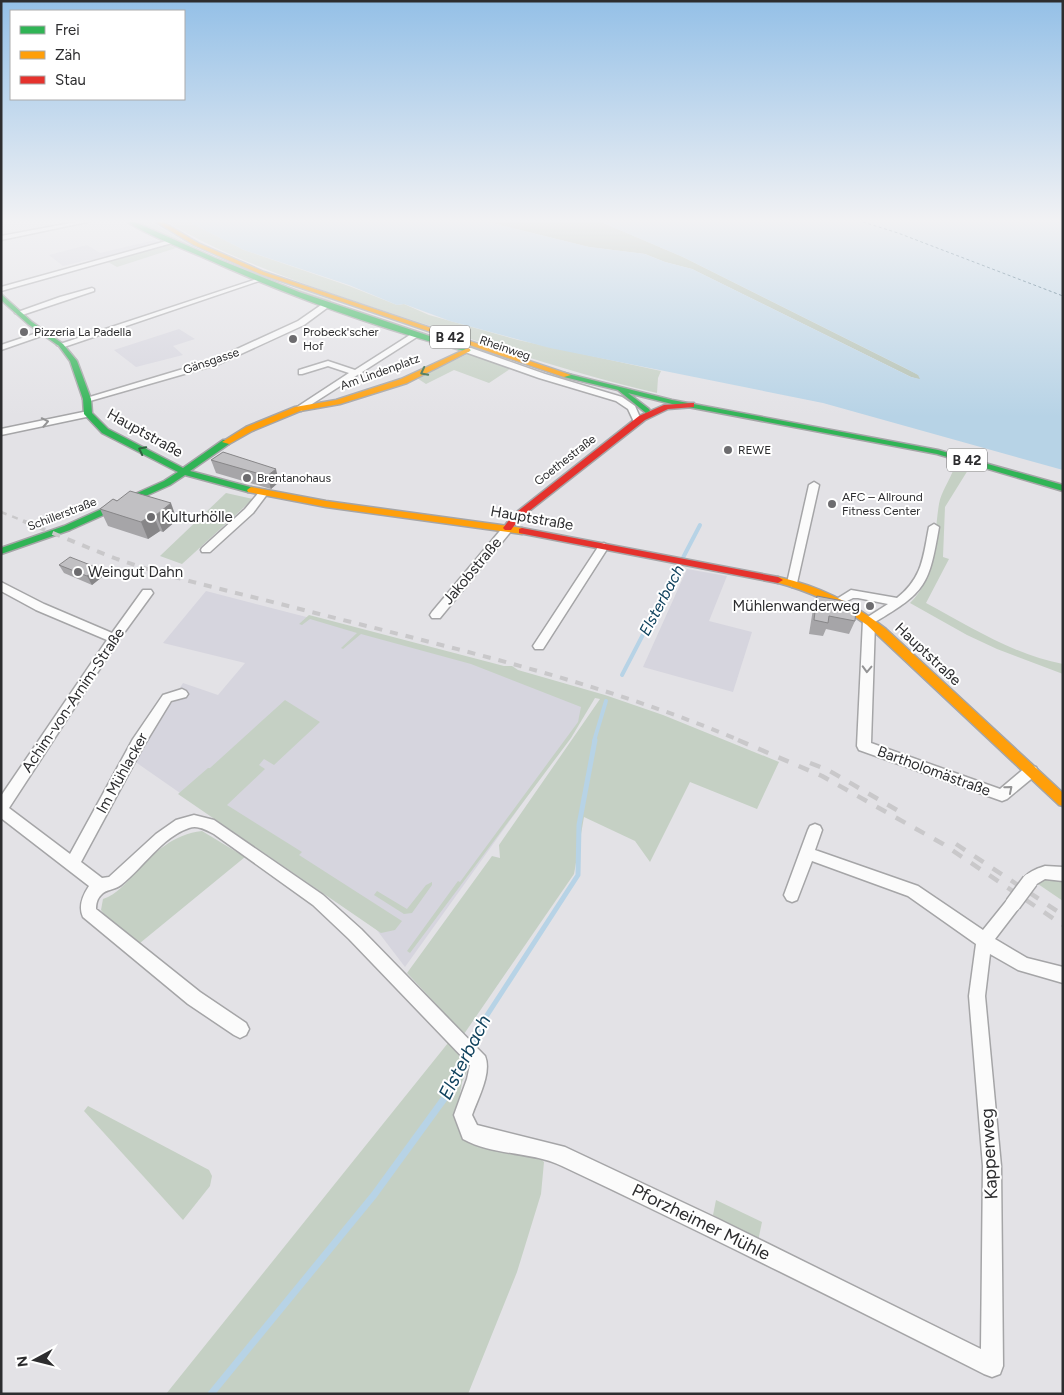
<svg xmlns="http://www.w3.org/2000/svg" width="1064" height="1395" font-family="Figtree,sans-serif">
  <rect width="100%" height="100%" fill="#e3e2e6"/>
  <!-- built -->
  <g fill="#d6d5de">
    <path d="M155,240L161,243L104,261L87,260L63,266L49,255L87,245L100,253Z"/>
    <path d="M179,329L195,339L173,346L183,355L136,367L114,350Z"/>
    <path d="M687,569L727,576L709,621L752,632L733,692L643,667Z"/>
    <path d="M206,591L508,669L586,692L577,727L405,967L376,929L134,761L183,683L218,695L245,663L163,643Z"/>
  </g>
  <!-- green -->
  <g fill="#c5d0c4">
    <path d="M138,222H151L196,248L228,263L276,282L331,300L329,302L260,279L159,235Z"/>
    <path d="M167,222H189L244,250L349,286L397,305L404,304L429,315L518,340L661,371L658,378L657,393C570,373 487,344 403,317C322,290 240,265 167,222Z"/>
    <path d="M167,244L176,248L117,267L108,262Z"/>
    <path d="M472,352L513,367L489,383L454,370L426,384L417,378Z"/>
    <path d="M961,467L968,470L945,507L943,557L949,559L926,603C969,626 1014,655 1063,664V674L997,649L967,635L910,603C938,576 933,540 939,504C941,492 950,480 954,468Z"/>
    <path d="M226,493L253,499L182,564L160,556Z"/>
    <path d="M309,615L504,666H512L518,670L605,695L663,715L779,762L757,809L690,782L650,862L635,841L584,817L574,874L464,1034L407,973L492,856L500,858L499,845L600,699L595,698L571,738L410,953L407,951L458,881L460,882L578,722L581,707L471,664L361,634L343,649L341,648L357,633L310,619L302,625L299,624Z"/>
    <path d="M285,700L320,722L274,765L264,759L259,765L265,769L227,805L302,852L299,855L402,921L395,930L381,933L178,794L208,768H210Z"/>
    <path d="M202,831L245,857L140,943L105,915L101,910L103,899C117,894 125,884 135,873C153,853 174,834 202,831Z"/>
    <path d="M1049,877L1063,879V901L1038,884L1042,880Z"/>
    <path d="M432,882V885L412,913L404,914L374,895L377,891L407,909L426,885Z"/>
    <path d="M448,1043L469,1067L462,1082L458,1106L469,1141L476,1145C490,1148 537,1151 544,1162L541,1194L517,1272L468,1394H166Z"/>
    <path d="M88,1106L209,1170L212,1176L210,1186L183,1220L84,1111Z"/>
    <path d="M716,1200L762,1222L758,1241L713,1215Z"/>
  </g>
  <!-- forest -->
  <path fill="#b2c0b1" d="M488,222H601L683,257L919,375L921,380L911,377L692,269L665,262L645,254L589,247Z"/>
  <!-- water -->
  <path fill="#b7d3e6" d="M189,222H488L589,247L645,254L665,262L692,269L911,377L920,379L918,375L907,369L683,257L601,222H1063V470L823,403L550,348L450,321L404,304L397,305L349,285L244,250Z"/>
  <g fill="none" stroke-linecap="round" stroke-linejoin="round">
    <!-- stream-far2 -->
    <g stroke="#b7d3e6" stroke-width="4">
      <path d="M622,675L700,525"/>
      <path d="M594,741L606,701"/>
    </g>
    <!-- stream-far1 -->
    <path stroke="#b7d3e6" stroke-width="5" d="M480,1026L578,875L579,825L595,740"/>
    <!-- stream -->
    <g stroke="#b7d3e6" stroke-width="7">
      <path d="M470,1047L480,1025"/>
      <path d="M211,1394L374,1195L449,1092L466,1054"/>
    </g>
    <!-- ferry -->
    <path stroke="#11435e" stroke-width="1" stroke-dasharray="3 2.5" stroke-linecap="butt" d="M863,222L898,233L1063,296"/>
    <defs>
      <g id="street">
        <path d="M76,222H87L1,240V236Z"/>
        <path d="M170,240L173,242L172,243L1,291V287Z"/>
        <path d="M257,279L262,280L64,347L57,345Z"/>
        <path d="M92,288L94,289V291L22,315L15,313L60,297Z"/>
        <path d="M324,303L331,305L304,325L219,364L90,401L83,399L213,360L298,321Z"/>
        <path d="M40,332L47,334L1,350V345Z"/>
        <path d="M413,333L420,335L301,411L294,409L349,373L328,366L302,374H299V370L328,361L355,370Z"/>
        <path d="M465,348H471L545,374L622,397L635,406L642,422L635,424L628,409L616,401L539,378L465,352Z"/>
        <path d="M88,411L91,412V416L1,435V429Z"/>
        <path d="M814,482L819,485L797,583L792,587L787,583L809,485Z"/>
        <path d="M263,490L268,493L253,513L210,552H202L201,550L202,548L245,509L260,491Z"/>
        <path d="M934,524L939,527C929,585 926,592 875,622L871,743L1000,789L1026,767L1031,766L1036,767L1038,771L1036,775L1007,799L1002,801L859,750L857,746L863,620L888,604L858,598H853L841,604L835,600L851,590L897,598C923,577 923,557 929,527Z"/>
        <path d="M508,525L512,526V530L440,618H432L430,615L432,612L504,526Z"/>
        <path d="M604,543L609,546L543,649H535L533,646L535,643L600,544Z"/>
        <path d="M1,582L44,604L112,633L143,590H151L153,593L118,641L9,808L70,854L133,739L163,695L182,689L186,691L188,694L186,697L171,701L143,747L81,862L102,878L109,877L156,834L176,820L194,815L214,820L323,895L361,929L485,1056C492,1073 478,1098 472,1115L477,1125L565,1147L718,1219L981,1349L983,1166L969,996L976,944L908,896L812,861L797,900L792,902L787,900L784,895L808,830L810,826L815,824L820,826L822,830L815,850L918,886L983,930L1008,899L1013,897L1018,899L1021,904L1018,909L995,939L1027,958L1063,967V983L1018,970L990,954L985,996L1001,1166L1003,1366L1000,1374L992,1377L984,1374C844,1303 704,1233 562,1166C531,1151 493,1156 463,1139L454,1115L467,1079L470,1065L349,939L313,905L214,834C206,830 198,825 189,828C162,837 143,868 121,885C115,890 106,889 101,895C97,899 96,904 96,909L200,992L246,1023L249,1029L246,1035L240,1038L234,1035L188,1004L83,917C78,906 83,895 89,886L1,818V796L107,640L36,610L1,591Z"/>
        <path d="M1045,866L1063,867V881L1045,879L1030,888L1025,886L1022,881C1027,872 1036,869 1045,866Z"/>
      </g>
      <g id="fast">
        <path d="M128,222H135L215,258L299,292L471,350L468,352C377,328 286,295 200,256C179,247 147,235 128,222Z"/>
        <path d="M1,294L32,322L63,344L77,361L91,399L92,413L108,429L183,468L223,440H229V444L190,471L254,488V492H248L185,475L170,485L70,530L1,554V548L64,526L164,481L178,472L102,433L84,414L83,399L70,361L59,346L28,324L1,300Z"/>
        <path d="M564,373L672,400L938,450L1063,485V491L937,454L672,404L628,393L649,409L650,411L646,413L618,390L564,377Z"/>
      </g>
      <g id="slow">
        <path d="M156,222H163L198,243L264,272L571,375L564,377L260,274L194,245Z"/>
        <path d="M468,348L470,349V351L407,383L340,404L300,411L252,431L229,444L222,442L246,427L295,407L336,400L401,379Z"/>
        <path d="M251,487L326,501L522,528L527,531L522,534L326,507L248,492L247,490Z"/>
        <path d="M778,577C819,586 853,603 886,629L1063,793V806L1059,805L867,625C838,604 809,591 775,582L773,580L775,578Z"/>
      </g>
      <g id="jam">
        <path d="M691,403H694V407L668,409L645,420L519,519L511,530H505L503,528L513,515L639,416L664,405Z"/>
        <path d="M522,528L778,577L783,580L778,583L519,533V529Z"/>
      </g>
    </defs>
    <!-- street casing -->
    <use href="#street" stroke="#a5a5a7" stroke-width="3"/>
    <!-- fast casing -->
    <use href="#fast" stroke="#a5a5a7" stroke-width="3"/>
    <!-- slow casing -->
    <use href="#slow" stroke="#a5a5a7" stroke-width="3"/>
    <!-- jam casing -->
    <use href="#jam" stroke="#a5a5a7" stroke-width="3"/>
    <!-- street -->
    <use href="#street" fill="#fbfbfb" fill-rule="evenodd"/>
    <!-- fast -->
    <use href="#fast" fill="#30b455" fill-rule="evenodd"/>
    <!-- slow -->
    <use href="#slow" fill="#ff9f0a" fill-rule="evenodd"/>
    <!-- jam -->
    <use href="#jam" fill="#e5322d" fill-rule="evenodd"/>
    <!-- rail-far2 -->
    <path stroke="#c9c8ca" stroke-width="2.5" stroke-dasharray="6 6" stroke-linecap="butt" d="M1,512L26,522"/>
    <!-- rail-far1 -->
    <path stroke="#c9c8ca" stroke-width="4" stroke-dasharray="8 8" stroke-linecap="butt" d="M23,521C54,533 85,547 117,559C174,579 234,592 292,607C443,646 597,680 741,741"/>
    <!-- rail -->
    <g stroke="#c9c8ca" stroke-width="4.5" stroke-dasharray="11 11" stroke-linecap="butt">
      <path d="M738,740L822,776L943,844L1063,925"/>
      <path d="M810,763L828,770L902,813"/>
      <path d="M956,844L1063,915"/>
    </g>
    <defs>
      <path id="street-bridge" d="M1013,904L1030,881"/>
    </defs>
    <!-- street-bridge casing -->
    <use href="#street-bridge" stroke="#a5a5a7" stroke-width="18" stroke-linecap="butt"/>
    <!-- street-bridge -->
    <use href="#street-bridge" stroke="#fbfbfb" stroke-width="15"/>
  </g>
  <!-- wall -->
  <g fill="#a6a5a8">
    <path d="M223,452L279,482L271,489L216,473L211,460Z"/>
    <path d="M113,499L177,520L163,532L160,531L148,539L108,526L100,509Z"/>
    <path d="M59,565L102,577L92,585L64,573Z"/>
    <path d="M817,596L847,606L855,621L849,634L826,629L823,636L809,634L813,609Z"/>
  </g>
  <!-- shaded-wall -->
  <g fill="#878688">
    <path d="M276,469L279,482L271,489L267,476Z"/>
    <path d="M171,503L177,520L163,532L156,515Z"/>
    <path d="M153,514L160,531L148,539L141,522Z"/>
    <path d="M98,568L102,577L92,585L87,576Z"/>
  </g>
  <!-- building -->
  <g fill="#c1c0c3" stroke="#878688">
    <path d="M223,452L276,469L267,476L211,460Z"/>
    <path d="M130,491L171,503L156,515L153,514L141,522L100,509L113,499L117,501Z"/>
    <path d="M70,557L98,568L87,576L59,565Z"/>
    <path d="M817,596L848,602L847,606L856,608L855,621L829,616L828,623L814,620Z"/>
  </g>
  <!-- one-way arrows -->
  <defs><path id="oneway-chevron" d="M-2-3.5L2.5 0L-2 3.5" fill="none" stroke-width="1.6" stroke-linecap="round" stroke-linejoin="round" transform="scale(1.25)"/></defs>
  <g stroke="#2e633e">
    <use href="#oneway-chevron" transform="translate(424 372) rotate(153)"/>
    <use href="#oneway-chevron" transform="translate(142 450) rotate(-153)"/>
  </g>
  <g stroke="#949495">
    <use href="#oneway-chevron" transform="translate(45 422) rotate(-11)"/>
    <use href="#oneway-chevron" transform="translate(867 669) rotate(92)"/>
    <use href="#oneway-chevron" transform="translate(1009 789) rotate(-40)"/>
  </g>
  <!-- sky -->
  <linearGradient id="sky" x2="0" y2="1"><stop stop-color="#94c0e7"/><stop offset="0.53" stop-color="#f2f2f4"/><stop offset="1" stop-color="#f2f2f4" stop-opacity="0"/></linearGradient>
  <rect width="1064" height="417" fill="url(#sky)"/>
  <!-- markers -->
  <g fill="#6d6c6f" stroke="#fff" stroke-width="2">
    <circle cx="24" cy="332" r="5"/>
    <circle cx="293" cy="339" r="5"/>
    <circle cx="728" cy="450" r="5"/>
    <circle cx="247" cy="478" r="5"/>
    <circle cx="832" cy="504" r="5"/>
    <circle cx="151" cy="517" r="5"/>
    <circle cx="78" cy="572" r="5"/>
    <circle cx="870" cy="606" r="5"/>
  </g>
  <g text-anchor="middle" stroke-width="4" stroke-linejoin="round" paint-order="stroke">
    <!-- far-poi labels -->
    <g font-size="12" fill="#2d2d2f" stroke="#fff" text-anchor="start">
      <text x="34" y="336">Pizzeria La Padella</text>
      <text x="303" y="336">Probeck'scher<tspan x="303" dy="14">Hof</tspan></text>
      <text x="738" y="454">REWE</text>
      <text x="257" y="482">Brentanohaus</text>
      <text x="842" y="501">AFC – Allround<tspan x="842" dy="14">Fitness Center</tspan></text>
    </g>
    <!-- far-street labels -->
    <g font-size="12" fill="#2d2d2f" stroke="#fff">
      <text transform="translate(505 348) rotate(19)" y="4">Rheinweg</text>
      <text transform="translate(211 361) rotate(-19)" y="4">Gänsgasse</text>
      <text transform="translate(380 372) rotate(-20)" y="4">Am Lindenplatz</text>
      <text transform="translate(565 460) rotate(-38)" y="4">Goethestraße</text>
      <text transform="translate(62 514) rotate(-21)" y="4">Schillerstraße</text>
    </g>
    <!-- shield labels -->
    <g fill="#fff" stroke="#6c6c6d" stroke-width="1">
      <rect x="430" y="325.5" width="40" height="23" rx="4"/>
      <rect x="947" y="448.5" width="40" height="23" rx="4"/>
    </g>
    <g font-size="14" font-weight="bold" fill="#2d2d2f">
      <text x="450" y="342">B 42</text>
      <text x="967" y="465">B 42</text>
    </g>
    <!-- street labels -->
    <g font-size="15" fill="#2d2d2f" stroke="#fff">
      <text transform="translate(145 433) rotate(29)" y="5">Hauptstraße</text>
      <text transform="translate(532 518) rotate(10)" y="5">Hauptstraße</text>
      <text transform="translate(472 571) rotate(-50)" y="5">Jakobstraße</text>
      <text transform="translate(928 654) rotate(43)" y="5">Hauptstraße</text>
      <text transform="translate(73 700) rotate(-56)" y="5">Achim-von-Arnim-Straße</text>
      <text transform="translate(934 771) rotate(20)" y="5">Bartholomästraße</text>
      <text transform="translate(122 773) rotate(-61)" y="5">Im Mühlacker</text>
    </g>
    <!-- poi labels -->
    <g font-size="15" fill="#2d2d2f" stroke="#fff" text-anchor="start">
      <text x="161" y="522">Kulturhölle</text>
      <text x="88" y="577">Weingut Dahn</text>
      <text x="860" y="611" text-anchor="end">Mühlenwanderweg</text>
    </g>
    <!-- water labels -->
    <g font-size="16" font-style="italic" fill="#11435e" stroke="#fff">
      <text transform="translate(661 600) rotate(-62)" y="6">Elsterbach</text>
    </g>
    <!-- near-street labels -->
    <g font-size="18" fill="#2d2d2f" stroke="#fff">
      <text transform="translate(989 1154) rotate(-93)" y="6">Kapperweg</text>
      <text transform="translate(701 1222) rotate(26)" y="6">Pforzheimer Mühle</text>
    </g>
    <!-- near-water labels -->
    <g font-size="19" font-style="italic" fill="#11435e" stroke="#fff">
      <text transform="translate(464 1057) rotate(-63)" y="7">Elsterbach</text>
    </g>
  </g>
  <!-- border -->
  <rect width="1064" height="1395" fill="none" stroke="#2d2d2f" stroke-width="5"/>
  <!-- legend -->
  <rect x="10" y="10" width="175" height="90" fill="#ffffff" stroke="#ababac"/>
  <rect x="20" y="26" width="25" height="8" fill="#30b455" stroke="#ababac"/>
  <text x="55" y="35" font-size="15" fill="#2d2d2f">Frei</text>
  <rect x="20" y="51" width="25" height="8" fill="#ff9f0a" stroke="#ababac"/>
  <text x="55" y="60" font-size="15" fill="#2d2d2f">Zäh</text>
  <rect x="20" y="76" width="25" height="8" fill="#e5322d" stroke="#ababac"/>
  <text x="55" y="85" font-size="15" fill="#2d2d2f">Stau</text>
  <!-- north arrow -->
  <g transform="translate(35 1360) rotate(263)" stroke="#ffffff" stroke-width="4" paint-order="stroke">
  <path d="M0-4L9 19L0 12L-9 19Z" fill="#2d2d2f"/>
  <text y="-8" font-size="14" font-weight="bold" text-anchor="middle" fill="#2d2d2f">N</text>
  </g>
</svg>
